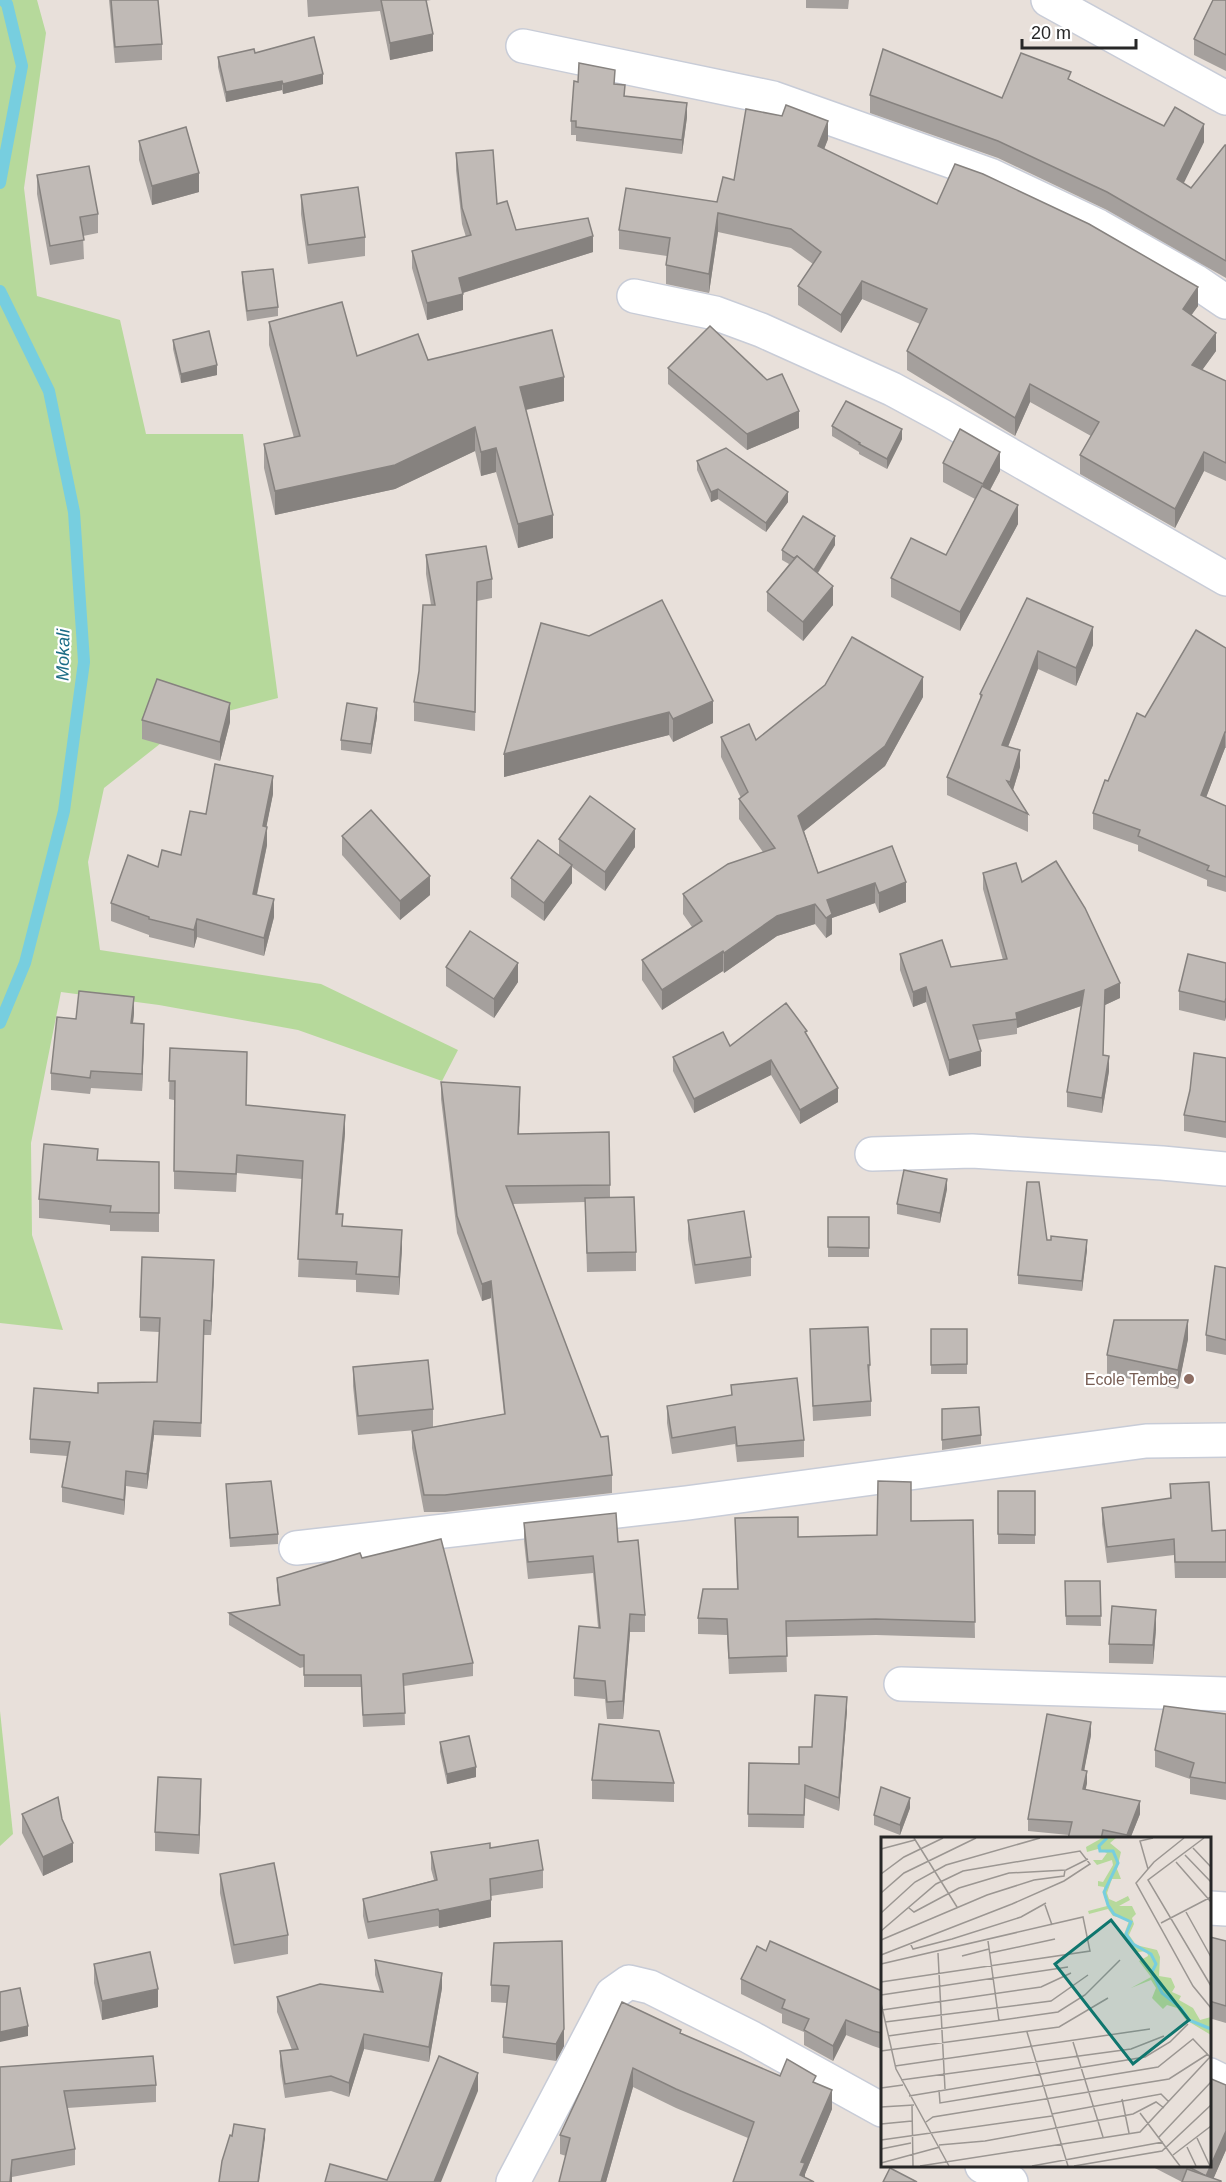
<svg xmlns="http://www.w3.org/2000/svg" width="1226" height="2182" font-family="Helvetica,sans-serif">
  <rect width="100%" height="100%" fill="#e8e0da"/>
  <!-- green -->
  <g fill="#b6d99b">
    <path d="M0,0H37L46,33L24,188L37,296L120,320L146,434H243L278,698L189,721L104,788L88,862L100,950L321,984L458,1050L442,1081L298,1030L159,1005L61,992L31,1143L32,1235L63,1330L0,1323Z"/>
    <path d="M0,1711L13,1834L0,1846Z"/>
  </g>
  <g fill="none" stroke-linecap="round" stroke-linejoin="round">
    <!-- stream -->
    <g stroke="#77cedf" stroke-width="12">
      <path d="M0,183L22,66L7,4L3,0"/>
      <path d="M0,291L49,391L74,512L84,662L64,811L25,963L0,1023"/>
    </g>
    <defs>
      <g id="minor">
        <path d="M1048,0L1226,98"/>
        <path d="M523,46L773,98L990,175L1098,226L1195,281L1226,302"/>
        <path d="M634,296L715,313L761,330L892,389L942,416L1226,579"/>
        <path d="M872,1154L972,1151L1162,1163L1226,1169"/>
        <path d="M296,1548L687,1503L1146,1441L1226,1440"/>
        <path d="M901,1684L1226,1694"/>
        <path d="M1210,1908L1226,1909"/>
        <path d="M1210,2075L1226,2083"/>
        <path d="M982,2166L1011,2182"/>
        <path d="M513,2182L612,1994L629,1982L650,1987L750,2037L882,2110"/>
      </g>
    </defs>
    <!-- minor casing -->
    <use href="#minor" stroke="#c8ccd7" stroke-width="36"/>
    <!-- minor -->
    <use href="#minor" stroke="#fff" stroke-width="33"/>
  </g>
  <!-- wall -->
  <g fill="#a5a09d">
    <path d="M109,0H158L162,44V60L115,63Z"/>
    <path d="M307,0H431L426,1L433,51L390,60L380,11L308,17Z"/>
    <path d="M806,0H849L848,9L806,8Z"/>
    <path d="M1226,0V71L1194,55V39Z"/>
    <path d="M255,53L323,84L283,94L282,90L226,102L218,67V57Z"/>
    <path d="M1071,80L1164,126L1204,142L1183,183L1191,188L1226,145V278L1107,210L998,158L870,113V95L1002,98Z"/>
    <path d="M615,84L625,96L687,117L682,154L576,141V135H571V121Z"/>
    <path d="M828,139L824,149L937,204L1198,306L1191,315L1216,351L1202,370L1226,381V481L1204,471L1175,528L1080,474V455L1091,436L1030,402L1015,436L907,370V351L920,324L862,299L841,333L798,305V286L813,264L791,248L718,232L709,293L666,284V265L667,256L619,249V230L717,202L734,180Z"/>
    <path d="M139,141L199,192L152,205L139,160Z"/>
    <path d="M456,153L516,230L593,252L463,293V310L427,320L412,268V251L466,237L462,224L456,170Z"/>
    <path d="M37,175L98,214V233L83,236L84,259L50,265L37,194Z"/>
    <path d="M301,195L365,237V256L308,264L301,214Z"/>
    <path d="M242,272L278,307V316L247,321L242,282Z"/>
    <path d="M269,322L357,356L428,360L564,401L526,410L553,538L518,548L496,472L481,476L475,451L395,489L275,515L264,468V444L294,438L269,345Z"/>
    <path d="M173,340L217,375L181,383L173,349Z"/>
    <path d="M668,368L799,428L747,450L668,384Z"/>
    <path d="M832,426L902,439L887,469L859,454V452L832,436Z"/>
    <path d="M697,461L788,502L766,532L718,499L711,502L697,470Z"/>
    <path d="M943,463L1000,471L990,490L1018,524L960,631L891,597V578L946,555L975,499L943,482Z"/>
    <path d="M835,545L818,573L833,605L803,641L767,611V592L789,564L782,560V550Z"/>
    <path d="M426,555L492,579V598L477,601L475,731L414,721V702L431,605L426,574Z"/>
    <path d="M1027,598L1093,645L1076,686L1038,669L1008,747L1020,767L1013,790L1028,814V832L947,795V777L980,701V694Z"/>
    <path d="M541,623L713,723L673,742L669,735L504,777Z"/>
    <path d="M1226,648V748H1225L1206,797L1226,806V892L1207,886V880L1138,851V845L1093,829V813L1108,781L1145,717Z"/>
    <path d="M923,697L885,766L804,831L818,873L892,846L906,902L879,913L875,903L832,918V934L826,938L815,924L777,936L724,973L723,971L662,1010L642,980V960L692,927L683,914V894L763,852L739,819V799L741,798L721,757V737L756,740Z"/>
    <path d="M377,717L371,754L341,750V740Z"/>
    <path d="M142,720L230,722L220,761L142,739Z"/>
    <path d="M273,794L266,827L267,845L257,895L274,917L264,956L197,937L194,948L149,937V935L111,921V903L158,867L181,855L206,814Z"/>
    <path d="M342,836L430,895L400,920L342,855Z"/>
    <path d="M559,839L635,847L605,891L572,867V883L544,921L511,897V878L559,855Z"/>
    <path d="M983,873L1022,882L1120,998L1105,1005L1103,1055L1109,1071L1102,1113L1067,1107V1092L1081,1006L1017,1028V1034L978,1040L981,1066L949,1076L926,1002L913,1007L900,970V954L951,967L1003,960L983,889Z"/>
    <path d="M1226,963L1225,1021L1179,1010V991Z"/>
    <path d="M446,967L518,982L494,1018L446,986Z"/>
    <path d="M134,1013L133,1023L144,1040L142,1091L91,1088L90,1094L51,1090V1073L76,1019Z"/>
    <path d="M807,1036L838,1102L800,1124L771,1075L694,1113L673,1071V1057L730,1046Z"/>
    <path d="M170,1048L247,1070L246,1105L345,1133L338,1214L343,1226L402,1248L399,1295L356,1292V1280L298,1277L302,1179L237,1173L236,1192L174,1189V1100L169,1099Z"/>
    <path d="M1226,1058V1138L1184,1131V1115Z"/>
    <path d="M441,1082L520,1104L519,1134L610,1185V1198L636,1252V1271L587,1272L585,1202L513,1204L612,1475V1493L445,1512H424L412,1448V1431L416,1430L358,1435L353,1386V1367L433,1409V1427L504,1414L491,1298L482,1301L457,1233L441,1099Z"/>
    <path d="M98,1160L159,1162V1232L110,1231V1225L39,1218V1199Z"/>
    <path d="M947,1189L940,1223L897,1214V1204Z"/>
    <rect x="828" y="1217" width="41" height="40"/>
    <path d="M688,1220L751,1257V1276L695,1284L688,1239Z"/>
    <path d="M1047,1240L1087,1250L1082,1291L1018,1284V1275Z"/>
    <path d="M1226,1268V1355L1206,1351V1335Z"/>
    <path d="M214,1274L211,1335H204L201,1437L154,1435L147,1489L126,1486L124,1515L62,1502V1487L67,1456L30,1453V1439L98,1393L157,1382L159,1332L140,1331V1317Z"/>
    <path d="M810,1329L870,1365L869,1380L871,1401V1416L813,1421Z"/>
    <rect x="931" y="1329" width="36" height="45"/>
    <path d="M1188,1339L1178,1389L1107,1374V1355Z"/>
    <path d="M731,1385L804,1440V1457L737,1462L735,1444L672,1454L667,1423V1406L731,1395Z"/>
    <path d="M942,1409L981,1435V1444L942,1450Z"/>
    <path d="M226,1484L278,1534V1544L230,1547Z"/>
    <path d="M1170,1484L1212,1531L1226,1530V1578H1175L1174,1555L1107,1563L1102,1524V1508L1170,1499Z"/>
    <rect x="998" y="1491" width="37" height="53"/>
    <path d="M735,1518L798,1537L877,1535L911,1521L973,1520L975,1638L876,1635L786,1637L787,1672L729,1674L727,1635L698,1634V1618L737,1589Z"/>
    <path d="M524,1523L618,1542L645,1615V1632H630L623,1719H607L605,1699L574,1696V1678L598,1627L593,1573L528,1579L524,1541Z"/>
    <path d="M362,1558L473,1663V1676L404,1686L405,1725L363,1727L361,1687H304V1667L300,1668L229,1625V1613L279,1605L277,1590V1578Z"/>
    <path d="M1065,1581H1100L1101,1626L1066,1625Z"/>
    <path d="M1156,1629L1153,1664L1109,1663V1644Z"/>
    <path d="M847,1710L839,1811L805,1798L804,1828L748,1827L749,1763L799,1764L812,1747Z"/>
    <path d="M1226,1714V1800L1190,1794V1779L1155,1767V1750Z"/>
    <path d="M1091,1735L1084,1770L1087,1783L1085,1790L1140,1814L1130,1839H1068L1069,1835L1028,1831V1819Z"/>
    <path d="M440,1742L476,1777L447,1784L440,1752Z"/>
    <path d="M592,1780L674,1783V1802L592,1799Z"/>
    <path d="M201,1798L199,1854L155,1851V1832Z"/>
    <path d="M910,1808L900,1835L874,1825V1815Z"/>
    <path d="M22,1814L73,1862L43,1876L22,1833Z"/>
    <path d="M490,1848L543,1870V1888L491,1896V1917L439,1928L438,1926L368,1939L363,1916V1899L434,1880L431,1869V1852Z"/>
    <path d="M220,1874L288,1935V1954L234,1964L220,1893Z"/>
    <path d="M1209,1938L1226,1941V2023L1209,2018Z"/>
    <path d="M494,1943L564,2046L556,2061L503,2053V2037L507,2003L491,2002V1985Z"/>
    <path d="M766,1951L882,1991V2049L873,2046L846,2035L833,2061L804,2045V2032L782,2023V2014L741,1994V1979Z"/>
    <path d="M375,1960L442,1988L429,2062L364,2049L349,2097L331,2091L285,2098L280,2066V2051L292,2050L277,2012V1997L380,1991L375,1975Z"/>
    <path d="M94,1964L158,2007L102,2020L94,1983Z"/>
    <path d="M622,2002L681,2034L780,2076L816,2083L832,2109L805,2174L733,2182L748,2138L676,2108L633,2087L606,2182H559L566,2156L560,2154V2135Z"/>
    <path d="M0,2067L156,2085V2102L67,2108L75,2149V2165L12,2177V2182H0Z"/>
    <path d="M1226,2085V2150L1213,2179L1182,2182L1151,2166H1209Z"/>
  </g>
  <!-- shaded-wall -->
  <g fill="#86827f">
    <path d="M433,34V51L390,60V43Z"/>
    <path d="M323,74V84L283,94V84Z"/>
    <path d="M282,81V90L226,102V92Z"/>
    <path d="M687,103V117L682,154V140Z"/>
    <path d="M828,121V139L818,165V146Z"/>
    <path d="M1204,124V142L1177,197V179Z"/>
    <path d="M199,173V192L152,205V186Z"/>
    <path d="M718,213V232L709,293V274Z"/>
    <path d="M593,236V252L459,294V278Z"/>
    <path d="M862,281V299L841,333V315Z"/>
    <path d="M1198,287V306L1183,327V309Z"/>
    <path d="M463,294V310L427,320V303Z"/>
    <path d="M1216,333V351L1192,384V365Z"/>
    <path d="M217,365V375L181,383V374Z"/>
    <path d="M564,377V401L520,411V387Z"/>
    <path d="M1030,384V402L1015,436V418Z"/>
    <path d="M799,411V428L747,450V434Z"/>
    <path d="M475,427V451L395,489L275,515V491Z"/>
    <path d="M902,429V439L887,469V459Z"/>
    <path d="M496,448V472L481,476V452Z"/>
    <path d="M1000,452V471L983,503V484Z"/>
    <path d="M1204,452V471L1175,528V509Z"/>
    <path d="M718,489V499L711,502V492Z"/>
    <path d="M788,492V502L766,532V523Z"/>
    <path d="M1018,505V524L960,631V612Z"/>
    <path d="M553,515V538L518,548V524Z"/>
    <path d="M835,536V545L813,580V570Z"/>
    <path d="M833,586V605L803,641V622Z"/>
    <path d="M1093,627V645L1076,686V668Z"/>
    <path d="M1038,651V669L1002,762V745Z"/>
    <path d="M923,677V697L885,766L798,836V816Z"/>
    <path d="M713,701V723L673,742V719Z"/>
    <path d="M230,703V722L220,761V742Z"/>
    <path d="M377,708V717L371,754V744Z"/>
    <path d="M669,712V735L504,777V754Z"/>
    <path d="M1225,732V748L1201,811V795Z"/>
    <path d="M1020,750V767L1010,800V782Z"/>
    <path d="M273,776V794L263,844V826Z"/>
    <path d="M267,827V845L253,912V894Z"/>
    <path d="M635,829V847L605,891V872Z"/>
    <path d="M572,865V883L544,921V903Z"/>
    <path d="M430,876V895L400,920V901Z"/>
    <path d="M906,882V902L879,913V893Z"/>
    <path d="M875,883V903L832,918V934L826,938L827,900Z"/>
    <path d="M274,899V917L264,956V938Z"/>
    <path d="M815,904V924L777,936L724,973V953L777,916Z"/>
    <path d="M197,919V937L194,948V930Z"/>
    <path d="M723,951V971L662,1010V990Z"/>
    <path d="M518,963V982L494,1018V999Z"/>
    <path d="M1120,983V998L1105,1005V990Z"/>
    <path d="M926,987V1002L913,1007V992Z"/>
    <path d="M1084,990V1005L1017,1028L1016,1013Z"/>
    <path d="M134,997V1013L131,1040V1023Z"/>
    <path d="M1226,998V1017L1225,1021V1002Z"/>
    <path d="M144,1024V1040L142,1091V1074Z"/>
    <path d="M981,1051V1066L949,1076V1060Z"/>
    <path d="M1109,1056V1071L1102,1113V1098Z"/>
    <path d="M771,1060V1075L694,1113V1099Z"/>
    <path d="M520,1087V1104L518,1151V1134Z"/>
    <path d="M838,1088V1102L800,1124V1110Z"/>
    <path d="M345,1115V1133L336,1232V1214Z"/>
    <path d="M947,1179V1189L940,1223V1213Z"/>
    <path d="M402,1230V1248L399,1295V1277Z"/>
    <path d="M1087,1240V1250L1082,1291V1281Z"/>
    <path d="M214,1260V1274L211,1335V1321Z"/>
    <path d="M491,1281V1298L482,1301V1284Z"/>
    <path d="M1188,1320V1339L1178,1389V1370Z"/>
    <path d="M154,1421V1435L147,1489V1474Z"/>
    <path d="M126,1471V1486L124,1515V1500Z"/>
    <path d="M1156,1610V1629L1153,1664V1645Z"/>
    <path d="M630,1614V1632L623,1719V1701Z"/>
    <path d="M847,1697V1710L839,1811V1798Z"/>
    <path d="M1091,1722V1735L1082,1782V1770Z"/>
    <path d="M476,1767V1777L447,1784V1774Z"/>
    <path d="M1087,1771V1783L1083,1802V1789Z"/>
    <path d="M201,1779V1798L199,1854V1835Z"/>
    <path d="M910,1798V1808L900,1835V1825Z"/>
    <path d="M1140,1801V1814L1130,1839H1127V1835Z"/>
    <path d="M73,1843V1862L43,1876V1857Z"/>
    <path d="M491,1900V1917L439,1928V1911Z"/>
    <path d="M442,1973V1988L429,2062V2047Z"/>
    <path d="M158,1989V2007L102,2020V2001Z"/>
    <path d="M846,2020V2035L833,2061V2046Z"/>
    <path d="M28,2026V2036L0,2042V2032Z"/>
    <path d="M564,2029V2046L556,2061V2044Z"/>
    <path d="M364,2034V2049L349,2097V2083Z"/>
    <path d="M633,2068V2087L606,2182H601Z"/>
    <path d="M478,2073V2091L441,2182H434Z"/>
    <path d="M832,2090V2109L805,2174V2182H800L801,2162Z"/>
    <path d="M265,2129V2138L259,2182H258Z"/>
    <path d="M1226,2131V2150L1212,2182L1206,2176Z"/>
    <path d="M12,2160V2182H10Z"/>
  </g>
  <!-- building -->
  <g fill="#c0bab6" stroke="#86827f" stroke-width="1.5">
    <path d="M111,0H158L162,44L115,47Z"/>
    <path d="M381,0H426L433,34L390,43Z"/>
    <path d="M1213,0H1226V55L1194,39Z"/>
    <path d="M314,37L323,74L283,84L282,81L226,92L218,57L254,49L255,53Z"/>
    <path d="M883,49L1002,98L1021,53L1071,72L1068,79L1164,126L1175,107L1204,124L1177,179L1191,188L1225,145H1226V261L1107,192L998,141L870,95Z"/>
    <path d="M579,63L615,70L614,84L625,85L624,96L687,103L682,140L576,127V121H571L574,81L578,82Z"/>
    <path d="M786,105L828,121L818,146L937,204L955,164L983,174L1089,224L1198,287L1183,309L1216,333L1192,365L1226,381V463L1204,452L1175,509L1080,455L1099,422L1030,384L1015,418L907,351L927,309L862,281L841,315L798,286L821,252L791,229L718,213L709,274L666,265L670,238L619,230L626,188L717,202L723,177L734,180L746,109L782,116Z"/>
    <path d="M186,127L199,173L152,186L139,141Z"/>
    <path d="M493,150L497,204L507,201L516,230L588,218L593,236L459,278L463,294L427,303L412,251L471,235L462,208L456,153Z"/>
    <path d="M89,166L98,214L80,217L84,240L50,246L37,175Z"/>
    <path d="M358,187L365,237L308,245L301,195Z"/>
    <path d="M273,269L278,307L247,311L242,272Z"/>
    <path d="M342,302L357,356L418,334L428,360L552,330L564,377L520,387L553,515L518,524L496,448L481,452L475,427L395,465L275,491L264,444L300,436L269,322Z"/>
    <path d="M710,326L767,380L782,374L799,411L747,434L668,368Z"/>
    <path d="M209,331L217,365L181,374L173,340Z"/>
    <path d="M846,401L902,429L887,459L859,444L860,443L832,426Z"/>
    <path d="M960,429L1000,452L983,484L943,463Z"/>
    <path d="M726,448L788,492L766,523L718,489L711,492L697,461Z"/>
    <path d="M982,486L1018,505L960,612L891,578L911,538L946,555Z"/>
    <path d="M803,516L835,536L814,570L797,556L794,558L782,550Z"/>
    <path d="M486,546L492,579L477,582L475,712L414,702L419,671L423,605H435L426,555Z"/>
    <path d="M797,556L833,586L803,622L767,592Z"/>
    <path d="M1027,598L1093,627L1076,668L1038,651L1002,745L1020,750L1010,782L1007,781L1028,814L947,777L982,695L980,694Z"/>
    <path d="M662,600L713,701L673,719L669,712L504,754L541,623L589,636Z"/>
    <path d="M1196,630L1226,648V732H1225L1201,795L1226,806V877L1207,870L1209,866L1138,836L1140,830L1093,813L1105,780L1108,781L1137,713L1145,717Z"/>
    <path d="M852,637L923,677L885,746L798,816L818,873L892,846L906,882L879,893L875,883L827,900L832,914L826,918L815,904L777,916L724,953L723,951L662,990L642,960L702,921L683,894L728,864L775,848L739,799L748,792L721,737L749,724L756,740L825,685Z"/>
    <path d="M157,679L230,703L220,742L142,720Z"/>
    <path d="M347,703L377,708L371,744L341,740Z"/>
    <path d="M215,764L273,776L263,826L267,827L253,894L274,899L264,938L197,919L194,930L149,919V917L111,903L128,855L158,867L162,850L181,855L190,811L206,814Z"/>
    <path d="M590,796L635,829L605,872L559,839Z"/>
    <path d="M371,810L430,876L400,901L342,836Z"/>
    <path d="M538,840L572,865L544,903L511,878Z"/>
    <path d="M1056,861L1085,908L1120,983L1105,990L1103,1055L1109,1056L1102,1098L1067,1092L1084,990L1016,1013L1017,1019L973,1025L981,1051L949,1060L926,987L913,992L900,954L942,940L951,967L1007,959L983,873L1016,863L1022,882Z"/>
    <path d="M470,931L518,963L494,999L446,967Z"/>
    <path d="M1188,954L1226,963V998L1225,1002L1179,991Z"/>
    <path d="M79,991L134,997L131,1023L144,1024L142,1074L91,1071L90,1078L51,1073L57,1017L76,1019Z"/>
    <path d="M786,1003L807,1031L805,1032L838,1088L800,1110L771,1060L694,1099L673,1057L723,1032L730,1046Z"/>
    <path d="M170,1048L247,1052L246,1105L345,1115L336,1214H343L342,1226L402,1230L399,1277L356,1274L357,1262L298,1259L303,1161L237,1155L236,1174L174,1171L175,1081H169Z"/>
    <path d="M1194,1053L1226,1058V1122L1184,1115L1190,1090Z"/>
    <path d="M441,1082L520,1087L518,1134L609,1132L610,1185L506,1186L601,1437L608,1436L612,1475L445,1495H424L412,1431L505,1414L491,1281L482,1284L457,1216Z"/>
    <path d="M44,1144L98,1149L97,1160L159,1162V1213L110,1212L111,1206L39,1199Z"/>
    <path d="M904,1170L947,1179L940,1213L897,1204Z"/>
    <path d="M1027,1182H1039L1047,1240H1051V1236L1087,1240L1082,1281L1018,1275Z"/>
    <path d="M634,1197L636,1252L587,1253L585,1198Z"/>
    <path d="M744,1211L751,1257L695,1265L688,1220Z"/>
    <path d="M828,1217H869V1248L828,1247Z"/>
    <path d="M142,1257L214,1260L211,1321L204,1320L201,1423L154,1421L147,1474L126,1471L124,1500L62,1487L70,1442L30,1439L34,1388L98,1393V1383L157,1382L160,1318L140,1317Z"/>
    <path d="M1215,1266L1226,1268V1340L1206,1335Z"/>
    <path d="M1114,1320H1188L1178,1370L1107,1355Z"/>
    <path d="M868,1327L870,1365H868L871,1401L813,1406L810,1329Z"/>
    <path d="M931,1329H967V1364L931,1365Z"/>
    <path d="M428,1360L433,1409L358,1416L353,1367Z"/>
    <path d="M797,1378L804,1440L737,1446L735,1427L672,1438L667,1406L732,1395L731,1385Z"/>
    <path d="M979,1407L981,1435L942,1440V1409Z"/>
    <path d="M271,1481L278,1534L230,1538L226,1484Z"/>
    <path d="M878,1481L911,1482V1521L973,1520L975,1622L876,1619L786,1621L787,1656L729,1658L727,1619L698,1618L703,1589H738L735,1518L798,1517V1537L877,1535Z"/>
    <path d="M1209,1482L1212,1531L1226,1530V1562H1175L1174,1539L1107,1547L1102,1508L1171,1498L1170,1484Z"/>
    <path d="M998,1491H1035V1535L998,1534Z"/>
    <path d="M616,1513L618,1542L638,1540L645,1615L630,1614L623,1701L607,1702L605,1681L574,1678L579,1626L600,1628L593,1556L528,1562L524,1523Z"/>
    <path d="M441,1539L473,1663L403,1674L405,1713L363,1715L361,1675H304V1655H300L229,1613L280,1605L277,1578L360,1553L362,1558Z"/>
    <path d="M1065,1581H1100L1101,1616H1066Z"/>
    <path d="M1112,1606L1156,1610L1153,1645L1109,1644Z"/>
    <path d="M815,1695L847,1697L839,1798L805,1785L804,1815L748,1814L749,1763L799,1764V1747H812Z"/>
    <path d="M1164,1706L1226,1714V1783L1190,1777L1194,1763L1155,1750Z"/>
    <path d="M1047,1714L1091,1722L1082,1770L1087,1771L1083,1789L1140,1801L1127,1835L1103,1830L1101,1839H1068L1072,1822L1028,1819Z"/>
    <path d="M599,1724L659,1731L674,1783L592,1780Z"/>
    <path d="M469,1736L476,1767L447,1774L440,1742Z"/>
    <path d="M158,1777L201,1779L199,1835L155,1832Z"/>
    <path d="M881,1787L910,1798L900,1825L874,1815Z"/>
    <path d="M58,1797L62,1819L73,1843L43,1857L22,1814Z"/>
    <path d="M538,1840L543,1870L490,1879L491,1900L439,1911L438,1909L368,1922L363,1899L437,1880L431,1852L490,1843V1848Z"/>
    <path d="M274,1863L288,1935L234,1945L220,1874Z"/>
    <path d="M1210,1937L1226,1941V2006L1209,2001Z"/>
    <path d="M562,1941L564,2029L556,2044L503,2037L509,1986L491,1985L494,1943Z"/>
    <path d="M770,1941L882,1991V2033L873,2031L846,2020L833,2046L804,2030L809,2019L782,2008L785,2000L741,1979L757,1946L766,1951Z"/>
    <path d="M150,1952L158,1989L102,2001L94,1964Z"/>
    <path d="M375,1960L442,1973L429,2047L364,2034L349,2083L331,2076L285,2084L280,2051L298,2049L277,1997L320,1984L383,1992Z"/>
    <path d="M20,1988L28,2026L0,2032V1992Z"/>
    <path d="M622,2002L681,2030L680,2033L780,2076L787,2059L816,2076L813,2082L832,2090L801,2162L805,2163L800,2175L814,2182H733L754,2122L676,2089L633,2068L601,2182H559L570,2138L560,2135Z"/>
    <path d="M153,2056L156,2085L64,2091L75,2149L12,2160L10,2182H0V2067Z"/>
    <path d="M439,2056L478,2073L434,2182H325L330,2164L387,2180Z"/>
    <path d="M1209,2078L1226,2085V2131L1206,2176L1187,2166H1209Z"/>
    <path d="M234,2124L265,2129L258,2182H219L222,2161L230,2135L232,2136Z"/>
    <path d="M890,2168L917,2182H883Z"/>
    <path d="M1187,2169L1221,2181V2182H1182Z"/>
  </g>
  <!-- markers -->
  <circle fill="#8d6e63" stroke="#fff" stroke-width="2" cx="1189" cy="1379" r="6"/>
  <g text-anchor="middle" stroke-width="4.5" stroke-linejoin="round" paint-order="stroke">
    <!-- education labels -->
    <g font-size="16" fill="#785e54" stroke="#fff" text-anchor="end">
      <text x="1177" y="1385">Ecole Tembe</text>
    </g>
    <!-- water labels -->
    <g font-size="18" font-style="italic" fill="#1b6c86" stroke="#fff">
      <text transform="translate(63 655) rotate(-89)" y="6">Mokali</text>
    </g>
  </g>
  <!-- overview -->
  <g transform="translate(881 1837)">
    <rect width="330" height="330" fill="#e8e0da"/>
    <path d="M221,1H235L229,6L240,15L236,32L240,42H231L226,56L228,62L235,65L247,59L249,63L238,69H251L255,77L251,81L253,87L248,98L255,108L276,113L279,120L278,139L290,141L294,150L291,155L300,159L298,163L312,171L319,183L330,180V198L305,183L296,171L286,168L282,172L271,161L275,151L270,143L250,151L270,140L258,124L267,119L266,114L257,115L242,100L248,84L245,82L232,79L227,72L208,77L207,74L226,69L223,50L217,49V44L222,45L232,28L231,23L216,28L212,23H221L226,16L217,12L206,15L205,10Z" fill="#b6d99b"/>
    <path fill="none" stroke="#77cedf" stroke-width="3" d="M226,1L218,9L219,14H232L237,26L223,55L227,68L233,77L250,85L245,97L252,107L270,117L275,127L271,135L281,156L300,171L308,183L330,192"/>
    <path fill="none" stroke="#9b9692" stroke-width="1.5" d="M33,1L76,70M303,1L273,25L255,46L312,149L330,171M323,1L267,43L330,149M312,11L330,30M0,12L34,3M304,18L330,45M295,25L330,65M267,32L259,4L272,1M0,37L23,20L62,1M0,56L23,36L95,1M164,68L171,88M28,71L33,75L78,51L128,36L185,33L207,22M305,75L330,120M0,76L34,45L65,28L159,1M280,86L330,60M0,94L55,47L82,34L199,14L209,27L183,44L131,67L0,118M0,103L106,58L153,43L183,39L184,33M107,104L118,184M29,106L32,112L71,102L140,80L165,66M57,116L64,252M109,116L174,102M81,119L108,112M0,127L202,80L209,114L0,145M0,158L187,130M0,166L15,232L68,329M1,173L160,150L190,136M4,185L170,164L207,138M146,195L187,329M7,199L177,175L204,158L239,123M192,205L222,300M0,214L178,190L227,161M14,229L269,192M20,243L250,212L283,199M0,251L22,248M58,253L59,266L277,230L312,202L330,221M28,259L264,220L289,205L307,187M241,262L248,296M31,268L32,329M0,270L33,268M259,276L299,329M171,277L280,257L288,265M45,285L52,280L288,242L327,217M0,287L31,284M278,300L330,245M316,301L329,329M0,303L171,279M58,308L104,304L252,277L275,265L283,271M306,310L315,329M0,312L30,306M292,318L330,289M0,326L59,310M39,329L259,295L329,220M151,329L282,305M193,329L281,314L330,268"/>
    <path fill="#0f766e" fill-opacity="0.15" stroke="#0f766e" stroke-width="3" d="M230,83L308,183L252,227L174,127Z"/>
    <rect width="330" height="330" fill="none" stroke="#272727" stroke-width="3"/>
  </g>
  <!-- scale -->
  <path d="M1022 39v9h114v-9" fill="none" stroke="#272727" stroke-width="3"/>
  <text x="1031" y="39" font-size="18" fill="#272727" stroke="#ffffff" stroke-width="4.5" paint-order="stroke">20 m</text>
</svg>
